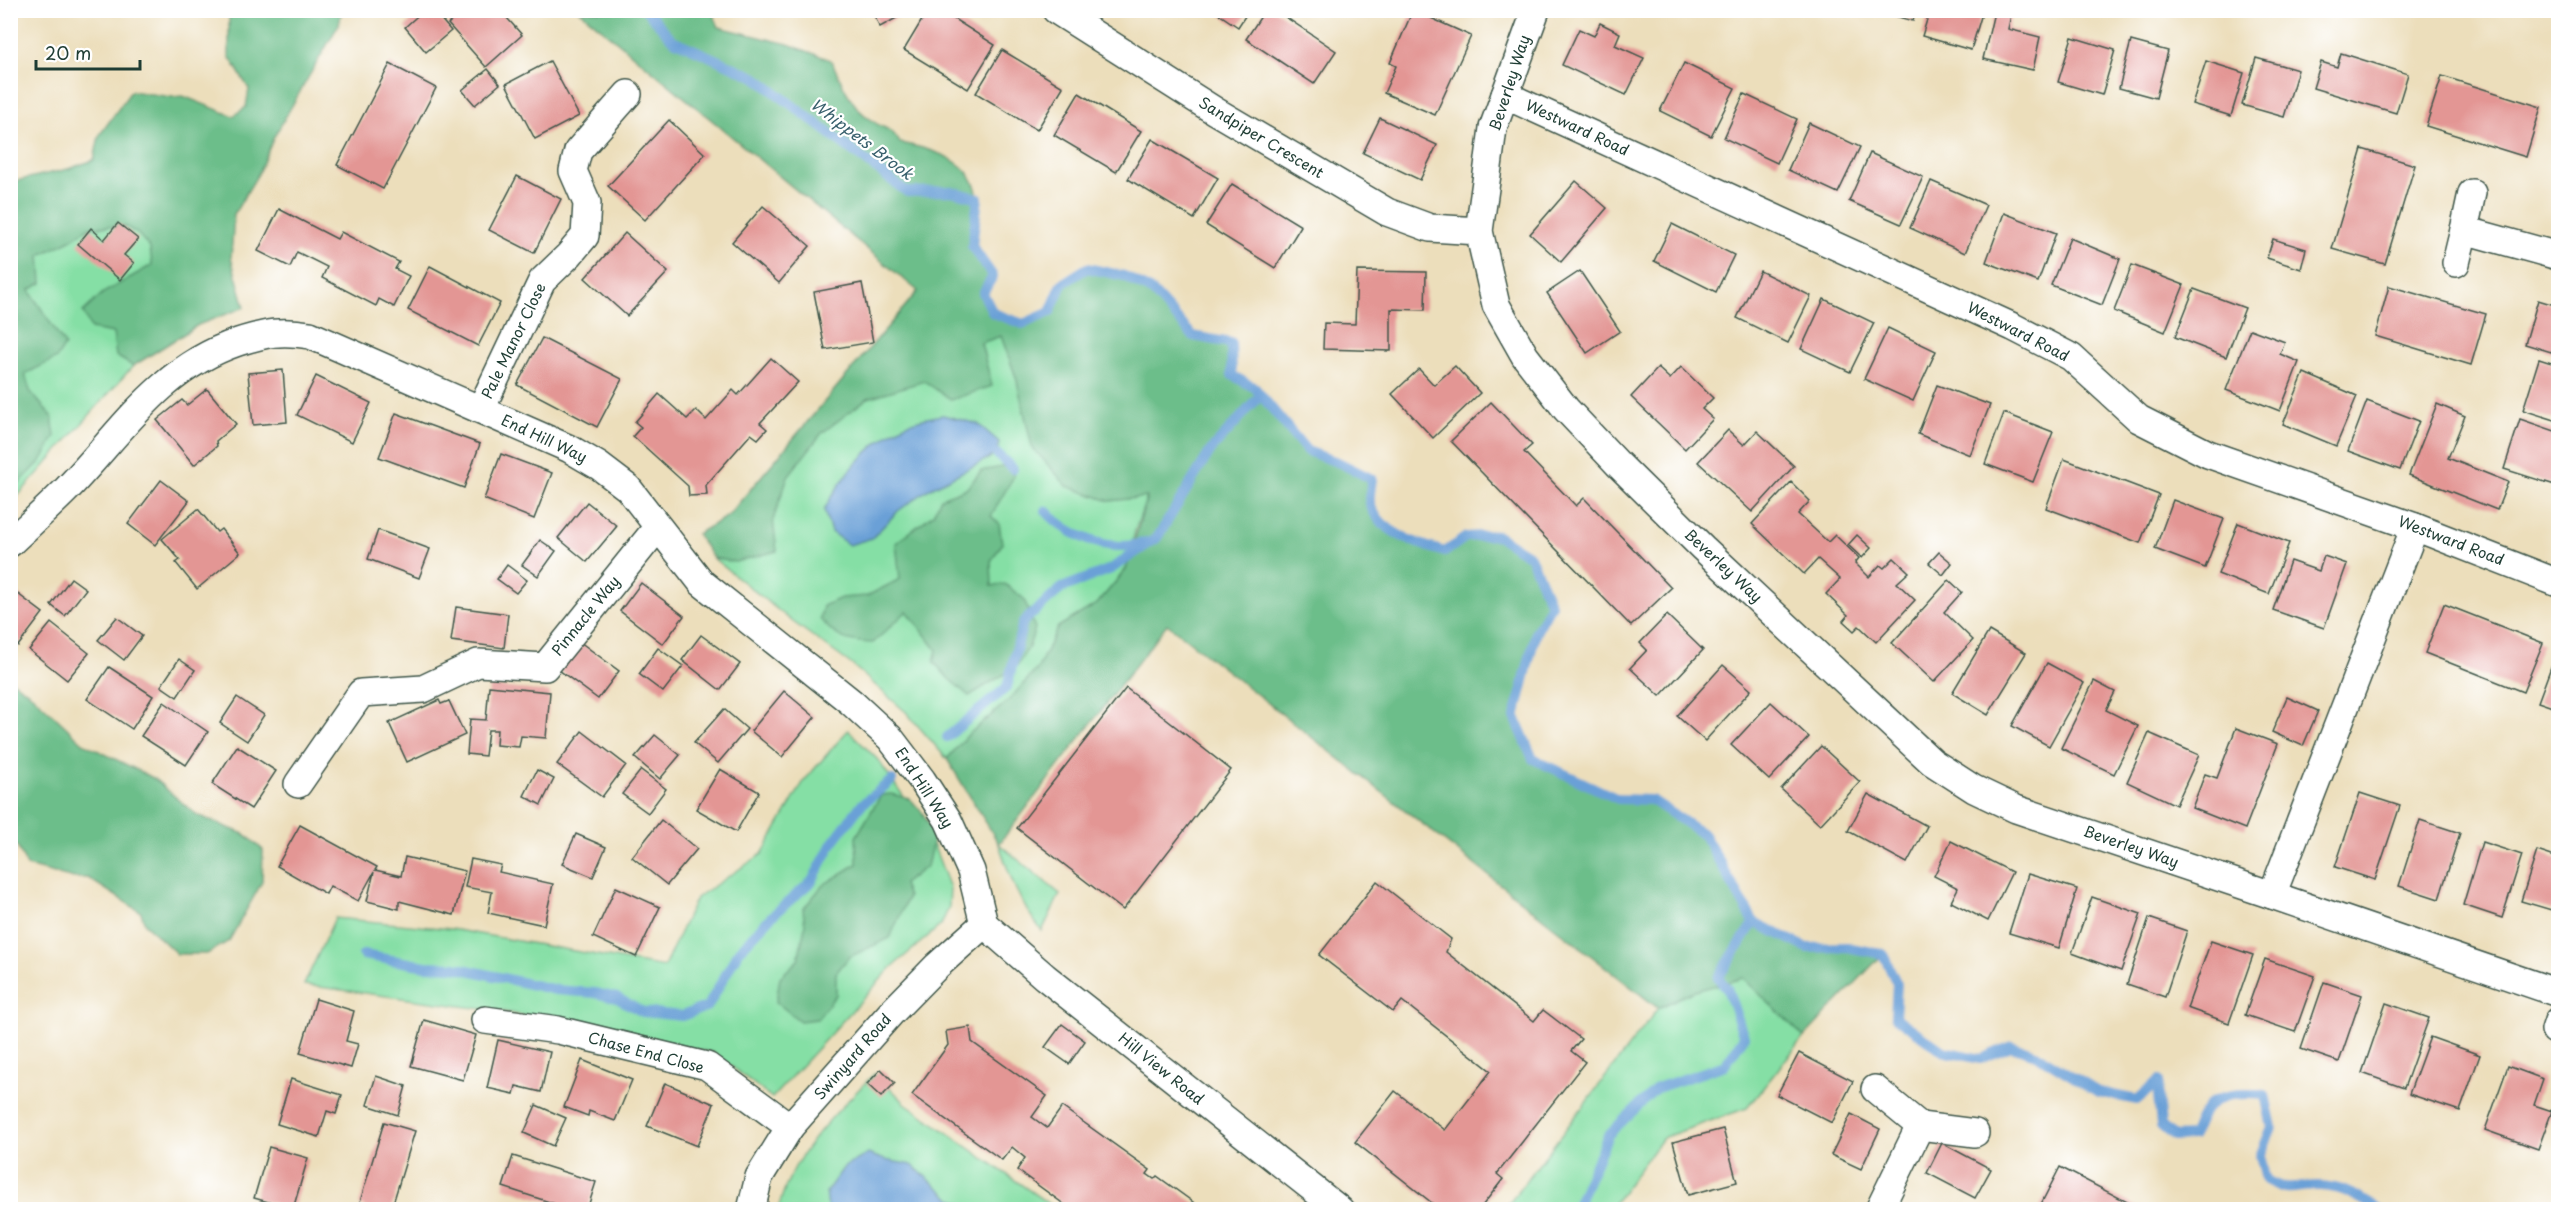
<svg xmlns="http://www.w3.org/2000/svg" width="2569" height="1220" font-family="'Playpen Sans',sans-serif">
  <rect width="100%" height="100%" fill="#fff"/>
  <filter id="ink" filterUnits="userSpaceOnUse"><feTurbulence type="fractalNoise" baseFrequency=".0167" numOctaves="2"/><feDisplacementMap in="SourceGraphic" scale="12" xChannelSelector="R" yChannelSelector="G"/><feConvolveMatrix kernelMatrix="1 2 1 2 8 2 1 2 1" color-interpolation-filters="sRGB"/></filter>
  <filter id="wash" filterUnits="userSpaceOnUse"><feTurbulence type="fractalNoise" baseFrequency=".008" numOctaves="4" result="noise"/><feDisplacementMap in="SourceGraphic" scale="24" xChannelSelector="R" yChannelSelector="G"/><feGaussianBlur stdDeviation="1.35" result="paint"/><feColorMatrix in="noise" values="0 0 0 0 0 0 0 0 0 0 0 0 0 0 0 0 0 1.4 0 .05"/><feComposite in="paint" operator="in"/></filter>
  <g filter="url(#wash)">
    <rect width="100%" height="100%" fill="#ecdebb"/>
    <!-- green -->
    <g fill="#85dfa5" stroke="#528e6c" stroke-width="1.5">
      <path d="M157,206L198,325L133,366L17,497L11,500V229Z"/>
      <path d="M918,291L993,313L1016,377L1109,501L1147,496L1135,531L1126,569L1097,604L1058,627L1038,668L1009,700L968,735L947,759L906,712L851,664L793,622L713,558L697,534L728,516Z"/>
      <path d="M848,730L878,760L928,831L950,888L949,907L941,925L892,967L772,1098L714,1053L505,1012L304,985L335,918L451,929L664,967L696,898L762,854L804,781Z"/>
      <path d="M999,844L1060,894L1042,931C1018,901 1011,880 999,844Z"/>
      <path d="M1743,977L1804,1037L1747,1108L1662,1138L1610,1209L1504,1210L1658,1008L1691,992Z"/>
      <path d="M875,1073L905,1103L1056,1209L778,1210C792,1152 835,1114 875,1073Z"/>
    </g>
    <!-- forest -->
    <g fill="#6cbe8a" stroke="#467e5f" stroke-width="1.5">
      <path d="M229,11H342L339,24L274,137L258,174L234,214L231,258L245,307L198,325L133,366L116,356L113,333L91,329L83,312L103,293L152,265L150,248L138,234L125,226L90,227L67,242L40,255L42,283L29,290L65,345L57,358L25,374L30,391L52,417L55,436L41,461L11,491V182L68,169L94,160L99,136L131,91L172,97L183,96L233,116L246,107L249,89L229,56Z"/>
      <path d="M580,11H712L719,27L788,44L831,60C841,81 851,107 871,120C884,130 891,126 900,143C932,149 975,160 978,199C979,214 974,232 972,246L993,276L983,293L993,313L1023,324L1050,312L1062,284L1087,268L1124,276L1153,292L1193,336L1231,343L1232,375L1251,386L1305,449L1372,479C1371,487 1368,500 1371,507C1384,535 1418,544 1445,552L1466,537L1496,535L1530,556L1551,605L1536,632L1515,717L1533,759L1618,799L1652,800L1665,807L1704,835L1754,922L1807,948L1840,947L1883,954L1804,1037L1743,978L1691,992L1658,1008L1167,624L999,844L947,759L968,735L1009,700L1038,668L1058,627L1097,604L1126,570L1147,497L1109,501L1067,486L1032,447L1016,377L1001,336L981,343L992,386L951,400L924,381L868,398L822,433L788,476L773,520L777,551L735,562L713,558L697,534L728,516L918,291Z"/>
      <path d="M1007,466L1014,476L991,516L999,523L1002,544L991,561L992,586L1005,584L1024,599L1035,628L1029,647L1016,667L969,696L948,678L934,662L937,650L907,611L873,643C847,642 837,639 820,619L823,606L841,598L867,596L900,579L896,543L933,514L941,498L967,488L981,471Z"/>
      <path d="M11,680L32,695L83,743L153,778L197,815L246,835L263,850L262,882L229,941L207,954H177L145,924L141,912L88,878H74L27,866L17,846L11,841Z"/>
      <path d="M891,794L910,799L922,812L932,830L933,842L927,866L903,884L908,897L890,938L849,957L836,973V995L817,1019L800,1021L776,1002L780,977L798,960L805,926L803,909L823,885L857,864L856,837L881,795Z"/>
    </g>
    <!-- water -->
    <g fill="#6aa0d7" stroke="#446e86" stroke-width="1.5">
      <path d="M943,415L978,424L999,442L997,454L929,489L898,511L872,538L849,545L831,532L824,510C841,478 867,446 899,428C912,420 928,418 943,415Z"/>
      <path d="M868,1154L885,1160L912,1165L952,1199L975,1209H828L826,1192L844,1167Z"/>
    </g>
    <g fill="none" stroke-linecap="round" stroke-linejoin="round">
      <!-- stream -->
      <g stroke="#6aa0d7" stroke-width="10">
        <path d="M646,10L673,40L755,77L907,192L951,191L978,198L972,246L993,276L983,293L993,313L1023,324L1050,312L1062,284L1087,268L1124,276L1153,292L1193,336L1231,343L1232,375L1255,388L1307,451L1340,463L1372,479C1371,487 1368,500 1371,507C1384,535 1418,544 1445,552L1466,537L1496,535L1530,556L1551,605L1536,632L1515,717L1533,759L1618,799L1652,800L1704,835L1754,922L1807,948L1846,947L1883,954L1897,984L1895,1017L1943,1051L1981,1059L2011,1046L2036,1054L2098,1092L2137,1100L2159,1081L2158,1095L2161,1126L2174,1137L2193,1136C2205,1096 2225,1091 2265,1095L2272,1127L2260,1156L2266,1180C2294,1195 2292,1185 2320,1186C2341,1186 2362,1199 2380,1210"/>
        <path d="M997,454L1013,469"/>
        <path d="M1046,511C1070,537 1110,554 1146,542"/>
        <path d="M947,737L1007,687L1023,622L1062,588L1111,569L1157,538L1211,450L1260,396"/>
        <path d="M363,955L426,966L454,967L556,990L595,993L617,998L643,1012L682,1016L708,1006L739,951L771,917L812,881L833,842L861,805L892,780"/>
        <path d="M1575,1210L1608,1135L1657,1088L1725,1065L1744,1037L1727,988L1718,978L1754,922"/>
      </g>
    </g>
    <g id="blocks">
      <!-- building -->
      <g fill="#e39694">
        <path d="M424,10H433L451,31L426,52L405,27Z"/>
        <path d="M463,10H500L522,35L486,67L448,24Z"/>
        <path d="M871,10H911L880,27Z"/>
        <path d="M928,10H940L995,45L968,89L904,50Z"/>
        <path d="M1213,10H1249L1238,27Z"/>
        <path d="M1265,10H1275L1336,51L1314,84L1246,39Z"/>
        <path d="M1413,10L1471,36L1435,115L1384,93L1396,66L1390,63Z"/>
        <path d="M1874,10H1916L1913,21Z"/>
        <path d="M1930,10H1983L1971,50L1922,36Z"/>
        <path d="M1994,12L2011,15L2008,29L2040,37L2033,70L1983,59Z"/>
        <path d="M1600,23L1620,33L1615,45L1644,58L1626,95L1562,65L1579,29L1594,36Z"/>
        <path d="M2072,37L2115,50L2102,95L2058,82Z"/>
        <path d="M2131,41L2168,51L2156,98L2119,88Z"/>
        <path d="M1002,50L1063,87L1037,130L976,93Z"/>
        <path d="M2341,53L2408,74L2396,113L2313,88L2321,62L2337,67Z"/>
        <path d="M2256,58L2298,70L2284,117L2242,105Z"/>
        <path d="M550,61L579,116L535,139L506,84Z"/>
        <path d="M2206,61L2244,73L2231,116L2192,104Z"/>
        <path d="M1684,63L1735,88L1711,136L1660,111Z"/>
        <path d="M390,64L436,88L383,189L337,165Z"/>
        <path d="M488,69L500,84L475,105L462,90Z"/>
        <path d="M2442,76L2541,107L2526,157L2426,126Z"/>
        <path d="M1079,93L1141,131L1116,172L1054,135Z"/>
        <path d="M1744,94L1797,119L1777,163L1724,138Z"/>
        <path d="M1380,118L1437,145L1420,180L1363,153Z"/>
        <path d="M669,120L705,154L645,220L608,186Z"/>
        <path d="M1809,123L1860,147L1838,193L1788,170Z"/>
        <path d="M1152,139L1218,178L1194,219L1128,179Z"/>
        <path d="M2362,149L2415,165L2385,264L2332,249Z"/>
        <path d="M1870,153L1923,177L1901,224L1849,201Z"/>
        <path d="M517,176L561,199L534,253L489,230Z"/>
        <path d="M1576,181L1607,208L1561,262L1530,234Z"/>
        <path d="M1931,181L1986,205L1965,253L1910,228Z"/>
        <path d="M1232,184L1301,226L1275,268L1206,225Z"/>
        <path d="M763,206L810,246L779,283L732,242Z"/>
        <path d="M279,209L337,239L341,232L399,262L395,269L409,276L394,307L379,299L376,306L322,278L327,267L297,252L290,267L258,251Z"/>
        <path d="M2004,213L2056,233L2038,282L1986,262Z"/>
        <path d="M118,223L138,239L124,255L134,263L120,280L78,244L91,228L104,240Z"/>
        <path d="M1672,224L1734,255L1716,292L1654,261Z"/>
        <path d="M625,233L668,272L627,316L585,278Z"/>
        <path d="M2070,238L2120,259L2102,305L2051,285Z"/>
        <path d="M2273,239L2306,249L2301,269L2267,258Z"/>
        <path d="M2132,265L2184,285L2165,332L2114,311Z"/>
        <path d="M430,266L500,303L478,346L408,310Z"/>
        <path d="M1357,271L1426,272L1425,310L1391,309V351L1323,349L1324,323L1355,324Z"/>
        <path d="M1580,271L1620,331L1587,353L1547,293Z"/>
        <path d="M1760,271L1811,296L1788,343L1737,318Z"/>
        <path d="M862,283L873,342L825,350L814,292Z"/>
        <path d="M2389,286L2486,314L2471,365L2375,336Z"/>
        <path d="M2194,289L2245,308L2226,357L2175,337Z"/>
        <path d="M1824,299L1874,323L1850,372L1801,349Z"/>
        <path d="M2538,300L2558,306V354L2525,344Z"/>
        <path d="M1888,328L1936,351L1913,401L1864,379Z"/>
        <path d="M2250,329L2285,342L2280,354L2299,362L2280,411L2226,390Z"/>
        <path d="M542,338L622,379L597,427L517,385Z"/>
        <path d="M771,358L798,382L760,423L767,429L758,439L751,434L706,485L707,495L689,496L688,486L633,436L641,427L635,422L659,394L687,419L696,410L706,420L733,390L738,395Z"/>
        <path d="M2539,359L2558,365V421L2523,410Z"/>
        <path d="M1455,366L1480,393L1433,438L1392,394L1419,369L1434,385Z"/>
        <path d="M1681,367L1713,398L1702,409L1713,419L1685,449L1631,397L1658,368L1670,379Z"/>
        <path d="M283,370L287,422L253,425L248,373Z"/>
        <path d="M2304,373L2357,396L2336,446L2283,424Z"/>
        <path d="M316,376L371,403L352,442L297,415Z"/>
        <path d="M1937,385L1990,405L1970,455L1918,434Z"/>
        <path d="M207,389L236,424L216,441L217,446L194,465L157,420L182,400L187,405Z"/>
        <path d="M2367,401L2419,421L2400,470L2348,451Z"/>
        <path d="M1491,402L1532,445L1524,452L1576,506L1584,498L1671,588L1631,626L1451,441Z"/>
        <path d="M2437,404L2465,416L2448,458L2508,482L2497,510L2409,475Z"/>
        <path d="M396,413L480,444L464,488L379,457Z"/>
        <path d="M2004,413L2053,432L2033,482L1985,464Z"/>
        <path d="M2520,419L2558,432V486L2504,469Z"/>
        <path d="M1728,430L1744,445L1757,431L1794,466L1752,512L1698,462Z"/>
        <path d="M501,454L552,473L534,519L484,499Z"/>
        <path d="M2064,459L2159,495L2140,543L2046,508Z"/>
        <path d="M161,480L189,501L155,545L128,524Z"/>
        <path d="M1791,482L1810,501L1798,514L1828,542L1835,535L1859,558L1855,563L1869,577L1880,565L1884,568L1894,558L1909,572L1897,583L1915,600L1876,642L1859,626L1854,631L1843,621L1848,615L1826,594L1840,579L1818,559L1804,574L1752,524Z"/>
        <path d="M2173,500L2224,519L2205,568L2155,549Z"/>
        <path d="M587,502L617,526L587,562L558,538Z"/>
        <path d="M198,509L217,532L221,529L240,553L197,589L176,563L180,560L162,539Z"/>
        <path d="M2238,523L2289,543L2269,594L2218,574Z"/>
        <path d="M378,530L430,549L419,578L368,559Z"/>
        <path d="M1857,535L1871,548L1862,558L1848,545Z"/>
        <path d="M540,540L556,551L538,576L522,565Z"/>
        <path d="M1939,552L1952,563L1943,575L1929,563Z"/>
        <path d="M2324,556L2347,564L2324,628L2273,610L2290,561L2319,571Z"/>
        <path d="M507,565L527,580L516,593L497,579Z"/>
        <path d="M71,578L86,589L65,616L51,605Z"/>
        <path d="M1949,580L1962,592L1944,612L1973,640L1934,682L1892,643Z"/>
        <path d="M641,583L684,616L663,644L620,611Z"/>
        <path d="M10,588L43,613L18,646L10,640Z"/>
        <path d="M2444,604L2543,643L2523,692L2425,653Z"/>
        <path d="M456,607L508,614L504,648L451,641Z"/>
        <path d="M1667,615L1703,650L1660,696L1630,668L1647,650L1640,643Z"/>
        <path d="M117,617L142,636L124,660L98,640Z"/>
        <path d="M51,623L89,653L67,680L29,650Z"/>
        <path d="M1989,631L2026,653L1988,715L1952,693Z"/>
        <path d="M701,635L740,664L720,690L682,660Z"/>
        <path d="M580,642L619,671L598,699L559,670Z"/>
        <path d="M658,648L683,666L663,692L639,674Z"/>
        <path d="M2558,648V709L2538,702Z"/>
        <path d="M179,659L195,670L177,697L161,686Z"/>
        <path d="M2047,663L2084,683L2049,746L2012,726Z"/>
        <path d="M1723,665L1751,690L1705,741L1677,716Z"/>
        <path d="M109,667L153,696L132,729L87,699Z"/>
        <path d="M2094,681L2115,692L2106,710L2138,726L2114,774L2061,748Z"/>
        <path d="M489,686L550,692L546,738L521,736L519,747L496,745L497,730H488L485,756L467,754L470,719L486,720Z"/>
        <path d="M1126,688L1231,770L1123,910L1017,828Z"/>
        <path d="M784,691L815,717L782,757L751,731Z"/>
        <path d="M237,697L264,715L247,741L220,723Z"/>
        <path d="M2287,697L2318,711L2303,746L2272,732Z"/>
        <path d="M439,700L441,704L449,701L465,735L407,762L389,723Z"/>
        <path d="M164,702L208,732L186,765L141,736Z"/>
        <path d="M1771,702L1809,737L1769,780L1731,745Z"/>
        <path d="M724,709L747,729L718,763L694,743Z"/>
        <path d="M2236,728L2278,744L2245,829L2192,808L2205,774L2217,778Z"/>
        <path d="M582,731L626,765L602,797L557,764Z"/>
        <path d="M2149,733L2199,755L2176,805L2127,782Z"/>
        <path d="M655,735L680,755L660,779L635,758Z"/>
        <path d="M237,746L276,771L251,809L212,784Z"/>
        <path d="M1821,746L1860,782L1820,825L1781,789Z"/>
        <path d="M720,769L759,792L736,832L696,809Z"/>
        <path d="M537,770L554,779L541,805L524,796Z"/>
        <path d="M641,770L666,789L648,813L622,794Z"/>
        <path d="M2360,793L2400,806L2375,880L2335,867Z"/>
        <path d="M1868,794L1927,826L1907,863L1848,831Z"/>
        <path d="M661,820L697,849L667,885L632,857Z"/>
        <path d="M2420,820L2460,833L2439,899L2399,886Z"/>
        <path d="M300,825L377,867L375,870L401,876L405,857L465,871L454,915L399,901V909L367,901L374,872L358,901L330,886L326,894L277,866Z"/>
        <path d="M576,834L606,847L593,877L562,864Z"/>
        <path d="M1951,841L2012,872L1988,921L1951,902L1958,888L1934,876Z"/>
        <path d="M2482,842L2522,855L2502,918L2463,905Z"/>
        <path d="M2537,851L2558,858V912L2521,901Z"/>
        <path d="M471,859L501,865L499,872L553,884L544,925L488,913L492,892L465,887Z"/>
        <path d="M2028,874L2077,889L2059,948L2009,933Z"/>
        <path d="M1377,881L1451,939L1446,952L1534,1021L1543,1010L1581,1039L1571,1051L1585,1062L1497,1174L1503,1179L1479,1210H1441L1355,1142L1395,1091L1445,1130L1491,1071L1402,1001L1393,1012L1319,955Z"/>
        <path d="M616,887L660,907L636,957L593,937Z"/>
        <path d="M2092,897L2141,914L2121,971L2072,953Z"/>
        <path d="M2149,918L2187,931L2165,997L2127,984Z"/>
        <path d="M2211,941L2253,955L2229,1023L2187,1008Z"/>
        <path d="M2265,959L2315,976L2295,1032L2245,1015Z"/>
        <path d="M2324,982L2362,995L2339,1062L2301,1049Z"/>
        <path d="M316,999L354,1011L346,1041L358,1044L351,1068L300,1053Z"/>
        <path d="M2386,1003L2429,1018L2404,1088L2362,1073Z"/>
        <path d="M424,1020L476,1035L463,1080L411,1066Z"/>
        <path d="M1062,1024L1085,1041L1069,1064L1045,1047Z"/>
        <path d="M970,1027L972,1042L1047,1096L1032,1117L1047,1128L1062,1107L1150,1170L1147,1174L1154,1179L1157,1176L1204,1210H1072L1017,1170L1025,1158L1012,1147L1002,1160L912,1095L948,1045L946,1031Z"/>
        <path d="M2430,1037L2480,1055L2460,1111L2409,1094Z"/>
        <path d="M498,1040L550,1052L541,1092L516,1086L514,1094L487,1088Z"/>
        <path d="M1799,1053L1853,1081L1832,1123L1777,1095Z"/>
        <path d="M582,1060L632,1080L615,1121L589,1111L588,1116L564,1107Z"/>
        <path d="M2508,1066L2543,1079L2534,1105L2552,1111L2538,1149L2485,1130Z"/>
        <path d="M881,1069L895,1083L881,1097L867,1084Z"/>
        <path d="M376,1076L406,1086L398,1115L367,1105Z"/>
        <path d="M291,1079L342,1095L336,1114L327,1111L319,1137L277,1124Z"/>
        <path d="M665,1083L714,1104L697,1146L647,1126Z"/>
        <path d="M536,1105L566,1118L553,1146L524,1133Z"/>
        <path d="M1851,1114L1880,1129L1861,1169L1831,1155Z"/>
        <path d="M384,1122L415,1131L391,1210H373L359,1205Z"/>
        <path d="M1723,1129L1737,1182L1688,1195L1673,1142Z"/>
        <path d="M1942,1143L1991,1169L1975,1198L1927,1173Z"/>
        <path d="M269,1147L308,1158L293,1209L254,1198Z"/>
        <path d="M513,1156L596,1182L587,1210H574L503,1187Z"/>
        <path d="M2060,1167L2137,1207L2136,1210L2039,1208Z"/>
      </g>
    </g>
  </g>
  <g filter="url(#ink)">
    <use href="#blocks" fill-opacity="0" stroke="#3e5548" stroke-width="1.5"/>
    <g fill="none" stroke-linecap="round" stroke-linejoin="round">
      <defs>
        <g id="street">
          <path d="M1056,10L1215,111L1387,212L1430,228L1479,231"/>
          <path d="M1536,10L1493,128L1488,167L1479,231L1496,305L1525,356L1566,409L1618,464L1703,548L1932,762L1974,789L2016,809L2272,895"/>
          <path d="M1505,95L2013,327L2071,357L2139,419L2208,454L2415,527L2558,583"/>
          <path d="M2464,230L2472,193"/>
          <path d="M2456,263L2464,230L2558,256"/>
          <path d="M481,409L542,281L569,255L585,236L587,203L573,171L578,151L628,94"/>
          <path d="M2415,527L2272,895L2558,993"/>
          <path d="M10,543C28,526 47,509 64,492C120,435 158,369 238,342C266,333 281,330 310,335L570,449L599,466L628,488L702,583L851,702L890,738L922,780L948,820L971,871L984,924"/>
          <path d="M298,784L361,693L423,689L478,663L545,667L657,528"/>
          <path d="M984,924L1045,977L1340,1210"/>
          <path d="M485,1020L558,1030L707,1066L790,1127"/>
          <path d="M2555,1030L2558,1021"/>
          <path d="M1875,1089L1920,1126L1879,1210"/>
          <path d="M1920,1126L1975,1133"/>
          <path d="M751,1210L759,1177L790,1127L891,1013L937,966L984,924"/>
        </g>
      </defs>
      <!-- street casing -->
      <use href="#street" stroke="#3e5548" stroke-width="30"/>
      <!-- street -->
      <use href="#street" stroke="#fff" stroke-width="27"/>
    </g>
  </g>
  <g text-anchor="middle" stroke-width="4.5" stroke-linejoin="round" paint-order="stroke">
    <!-- street labels -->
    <g font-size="15" fill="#1f3d34" stroke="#fff">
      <text transform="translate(1510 83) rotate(-72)" y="5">Beverley Way</text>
      <text transform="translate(1577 128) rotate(25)" y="5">Westward Road</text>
      <text transform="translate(1261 138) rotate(31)" y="5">Sandpiper Crescent</text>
      <text transform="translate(2018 332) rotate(27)" y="5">Westward Road</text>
      <text transform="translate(514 341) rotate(-64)" y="5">Pale Manor Close</text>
      <text transform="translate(544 439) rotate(25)" y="5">End Hill Way</text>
      <text transform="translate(2451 541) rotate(21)" y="5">Westward Road</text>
      <text transform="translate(1723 566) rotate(43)" y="5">Beverley Way</text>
      <text transform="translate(586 616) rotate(-51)" y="5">Pinnacle Way</text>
      <text transform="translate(924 788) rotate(57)" y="5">End Hill Way</text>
      <text transform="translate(2131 847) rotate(19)" y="5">Beverley Way</text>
      <text transform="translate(646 1053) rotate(15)" y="5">Chase End Close</text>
      <text transform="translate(853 1057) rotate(-49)" y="5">Swinyard Road</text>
      <text transform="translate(1161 1069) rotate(39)" y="5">Hill View Road</text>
    </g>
    <!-- water labels -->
    <g font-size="16" font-style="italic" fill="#39606d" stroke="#fff">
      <text transform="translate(862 139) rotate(37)" y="6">Whippets Brook</text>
    </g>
  </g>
  <!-- margin -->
  <rect width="2569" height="1220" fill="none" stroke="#fff" stroke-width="36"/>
  <!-- scale -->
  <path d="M36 60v9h104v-9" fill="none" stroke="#1f3d34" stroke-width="3"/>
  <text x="45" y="60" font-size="18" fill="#1f3d34" stroke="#ffffff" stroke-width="4.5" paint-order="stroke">20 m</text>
</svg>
